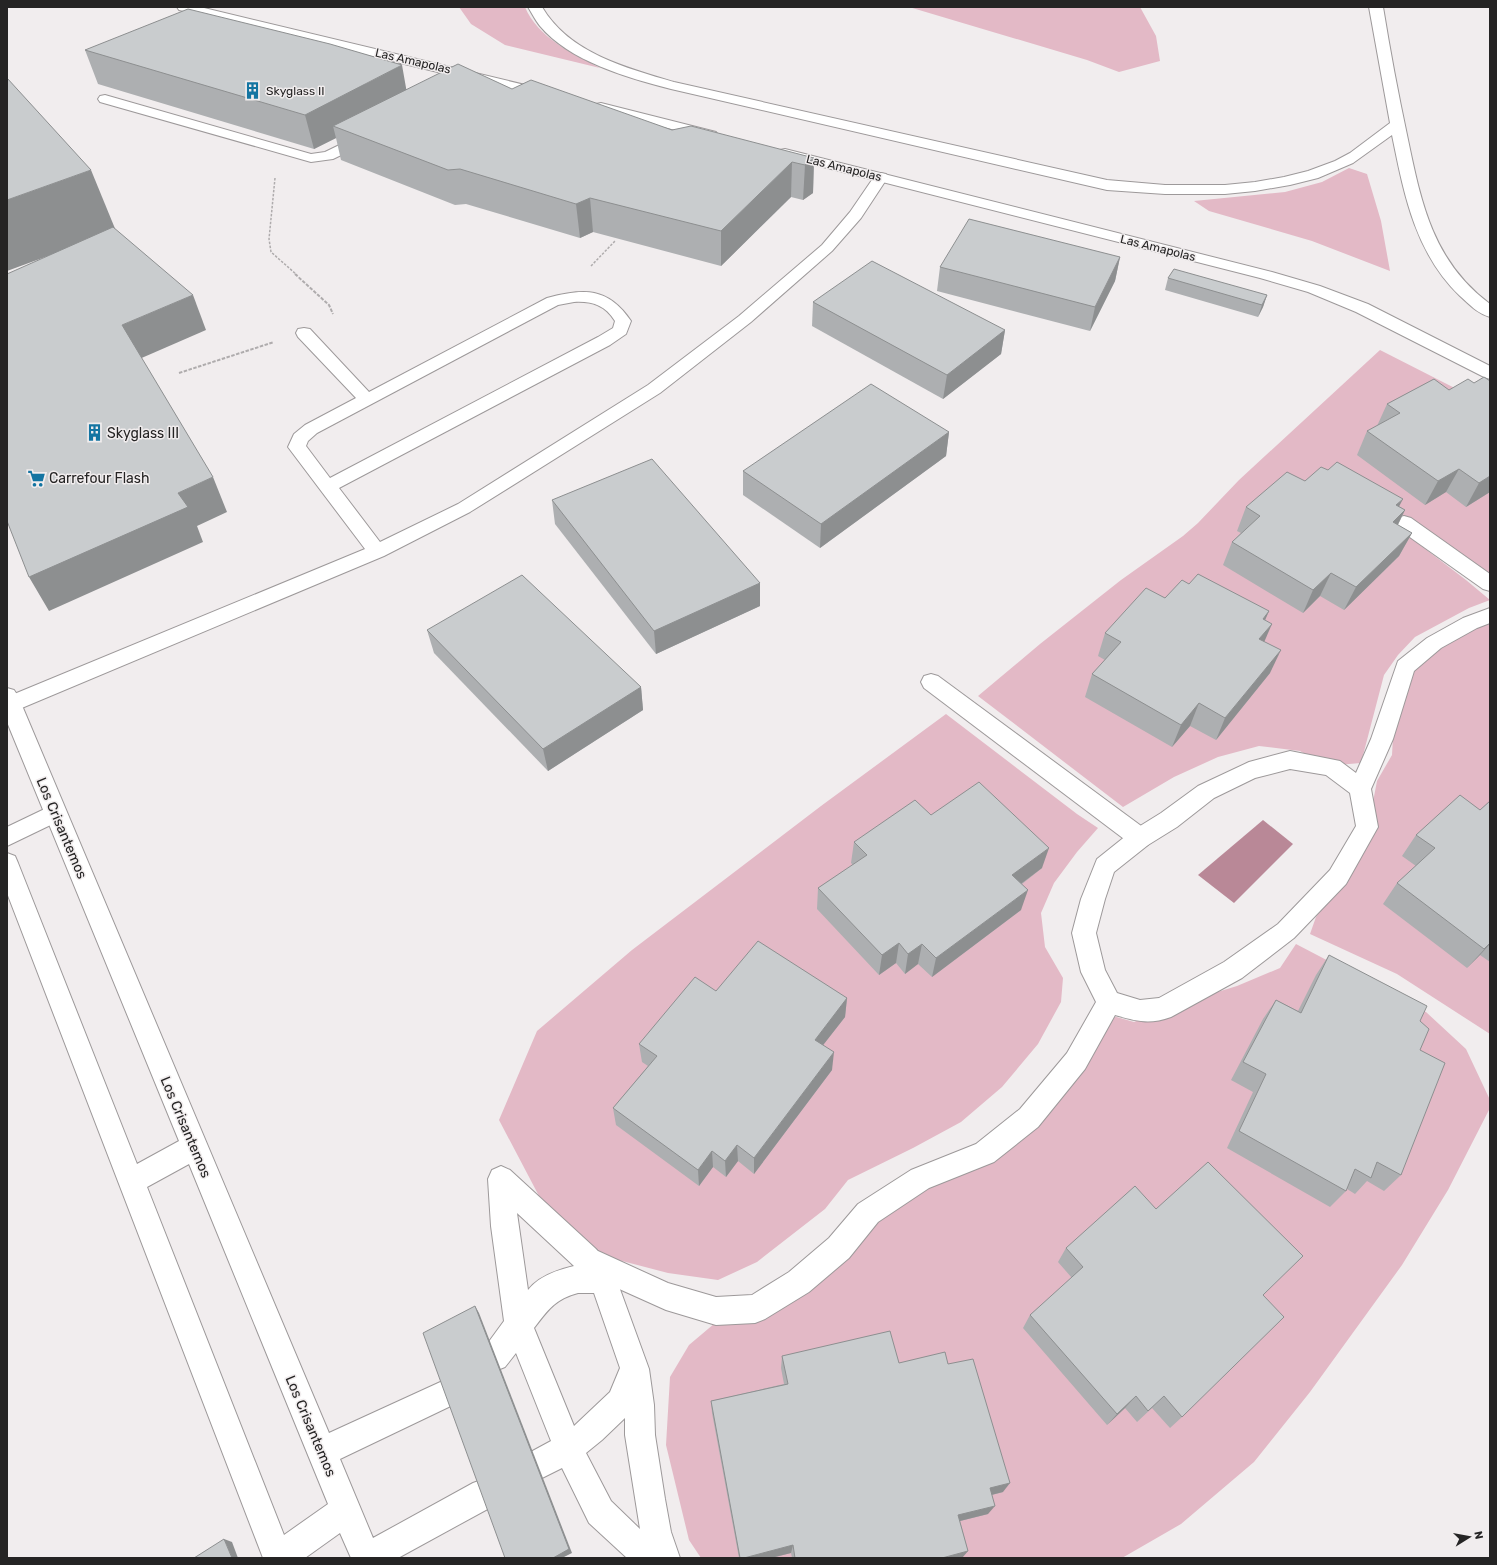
<svg xmlns="http://www.w3.org/2000/svg" width="1497" height="1565" font-family="Rubik,sans-serif">
  <rect width="100%" height="100%" fill="#f1edee"/>
  <!-- green -->
  <g fill="#e3b9c6">
    <path d="M459,7H525C538,38 572,53 600,68L505,45L471,24Z"/>
    <path d="M909,7H1140L1156,36L1160,61L1119,72L1087,60Z"/>
    <path d="M1349,168L1367,174L1381,221L1390,271L1312,241L1209,211L1194,201L1285,192L1322,182Z"/>
    <path d="M1380,350L1490,406V584L1394,525L1466,580L1490,600L1469,608L1415,637L1398,655L1384,675L1361,763L1325,766L1300,751L1259,746L1218,757L1174,777L1123,807L978,696L1040,644L1121,580L1183,536L1198,523L1239,480Z"/>
    <path d="M1490,616V1034L1397,974L1310,934L1316,917L1372,839V807L1377,781L1392,755L1394,718L1418,659Z"/>
    <path d="M946,714L1077,814L1098,828L1077,852L1054,883L1041,913L1045,947L1063,978L1061,1002L1038,1044L1002,1087L961,1122L913,1148L848,1180L825,1209L757,1262L718,1280L668,1273L603,1256L562,1221L539,1196L499,1120L537,1031L632,950L821,806Z"/>
    <path d="M1296,944L1426,1012L1466,1049L1490,1100V1108L1448,1190L1402,1265L1310,1392L1254,1462L1181,1524L1122,1558H701L689,1540L666,1445L670,1377L689,1345L721,1318L755,1309L894,1197L958,1164L1054,1089L1092,1010L1134,1022L1162,1009L1237,986L1280,968Z"/>
  </g>
  <!-- water -->
  <path fill="#b98897" d="M1263,820L1293,844L1234,903L1198,875Z"/>
  <g fill="none" stroke-linecap="round" stroke-linejoin="round">
    <defs>
      <g id="service">
        <path d="M105,95L311,154L325,152L360,135L365,134L370,135L372,138L370,141L333,159L311,162L100,102L98,99L100,96Z"/>
        <path d="M881,173L886,174L888,177L861,218L832,251L751,322L660,393L470,512L384,556L17,710L10,712L7,711V697L365,549L288,447L294,434L305,425L356,398L298,337L296,333L298,329L304,328L310,329L369,392L547,298C584,288 608,287 631,321L626,334L610,345L339,488L380,542L458,504L648,385L739,316L822,245L850,212L876,174ZM574,302C592,301 605,305 615,321L613,328L598,337L330,478L306,446L308,441L317,433L558,305Z"/>
        <path d="M55,804L63,807L66,813L63,819L7,846V827Z"/>
      </g>
      <g id="pedestrian">
        <path d="M1404,516L1411,518L1490,574V591L1483,589L1397,528L1394,523L1397,518Z"/>
        <path d="M1490,608V623L1477,628L1441,648L1414,671L1393,739L1371,789L1378,827L1346,884L1294,938L1242,978L1171,1017C1149,1025 1136,1021 1115,1015L1085,1069L1038,1127L994,1162L929,1188L878,1222L849,1258L809,1292L765,1319L755,1323L716,1325L666,1310L577,1270L573,1260L577,1250L587,1246L668,1283L716,1297L752,1295L789,1272L829,1238L858,1204L911,1170L976,1144L1020,1109L1067,1053L1096,1002L1081,972L1072,933L1081,899L1097,859L1132,831L1161,813L1198,786L1249,762L1290,751L1340,761L1356,773L1371,739L1398,661L1427,638L1463,618ZM1290,769L1326,775L1350,793L1356,826L1330,870L1278,924L1224,962L1159,998L1140,1000L1117,993L1105,970L1096,933L1105,899L1114,872L1148,845L1177,827L1214,798L1255,778Z"/>
      </g>
      <g id="minor">
        <path d="M177,7H200L546,90L551,91L553,94L551,97L546,98L184,11L179,10Z"/>
        <path d="M528,7H542C569,53 626,68 674,82L1107,180L1165,185H1225L1255,182L1284,177L1308,171L1335,161L1350,153L1390,123L1369,7H1383C1390,50 1398,93 1407,135C1421,202 1432,261 1490,304V317C1478,314 1469,304 1460,296C1415,253 1404,194 1392,135L1353,163L1318,178L1290,185L1255,191L1225,194H1165L1107,190L671,89C628,78 569,61 540,26C535,20 532,13 528,7Z"/>
        <path d="M601,103L716,132L718,135L716,138L711,139L596,110L594,107L596,104Z"/>
        <path d="M785,149L1272,272L1320,286L1368,304L1490,366V379L1484,377L1356,312L1308,292L1260,278L780,156L778,153L780,150Z"/>
        <path d="M931,674L938,676L1148,831L1151,838L1148,845L1140,847L1132,845L924,688L921,682L924,676Z"/>
        <path d="M7,688L14,690L18,696L329,1433L447,1379L457,1383L461,1393L457,1403L340,1459L373,1538L473,1483L484,1479L495,1483L499,1494L495,1505L398,1558H351L340,1533L305,1558H263L7,893V853L15,856L18,863L137,1164L179,1141L7,722ZM189,1164L328,1504L284,1535L147,1187Z"/>
        <path d="M501,1166L510,1170L596,1249L613,1270L649,1369L654,1405L655,1435L665,1499L671,1532L680,1558H627L589,1523L562,1468L538,1480L527,1476L523,1465L527,1454L551,1441L516,1353L505,1367L495,1371L485,1367L481,1357L485,1347L504,1321L491,1226L488,1179L492,1170ZM517,1213L574,1266C557,1270 539,1276 528,1290ZM578,1293H594L620,1368L610,1392L574,1426L534,1328C548,1310 555,1299 578,1293ZM625,1418V1435L640,1529L611,1501L586,1453L602,1440Z"/>
      </g>
    </defs>
    <!-- service casing -->
    <use href="#service" stroke="#9d999a" stroke-width="2"/>
    <!-- pedestrian casing -->
    <use href="#pedestrian" stroke="#9d999a" stroke-width="2"/>
    <!-- minor casing -->
    <use href="#minor" stroke="#9d999a" stroke-width="2"/>
    <!-- path-far1 -->
    <g stroke="#afacad" stroke-width="1.5" stroke-dasharray="2.5 1.5" stroke-linecap="butt">
      <path d="M275,178L269,239L271,252L297,275"/>
      <path d="M591,266L615,241"/>
    </g>
    <!-- path -->
    <g stroke="#afacad" stroke-width="2" stroke-dasharray="3.5 1.5" stroke-linecap="butt">
      <path d="M295,274L329,305L333,314"/>
      <path d="M179,373L274,342"/>
    </g>
    <!-- service -->
    <use href="#service" fill="#fff" fill-rule="evenodd"/>
    <!-- pedestrian -->
    <use href="#pedestrian" fill="#fff" fill-rule="evenodd"/>
    <!-- minor -->
    <use href="#minor" fill="#fff" fill-rule="evenodd"/>
  </g>
  <!-- wall -->
  <g fill="#adafb1">
    <path d="M85,50L406,89H512L672,130L814,158L813,193L803,200L791,197L721,266L593,232L580,238L466,204L455,205L341,160L336,138L314,149L98,84Z"/>
    <path d="M1120,257L1115,281L1090,331L937,291L940,267Z"/>
    <path d="M1168,278L1267,295L1263,307L1258,317L1165,290Z"/>
    <path d="M813,302L1005,330L1001,354L943,399L812,326Z"/>
    <path d="M1434,379L1490,492L1466,507L1446,492L1425,505L1357,455L1367,431L1377,426L1387,404Z"/>
    <path d="M949,432L946,456L820,548L743,495V471Z"/>
    <path d="M1305,481L1399,506L1405,510L1398,525L1412,533L1399,556L1344,610L1320,596L1303,613L1223,565L1232,542L1241,533L1237,531L1246,507Z"/>
    <path d="M552,500L760,583V606L656,654L555,524Z"/>
    <path d="M1189,584L1269,611L1265,620L1264,642L1270,673L1216,740L1190,726L1172,747L1085,697L1092,674L1105,660L1098,656L1105,633Z"/>
    <path d="M427,630L641,687L643,710L548,771L434,653Z"/>
    <path d="M1490,801V962L1480,955L1467,968L1383,904L1397,883L1416,866L1402,856L1416,835L1480,810Z"/>
    <path d="M931,815L1042,868L1022,884L1021,910L932,977L918,964L905,974L896,963L879,975L817,909L818,888L853,865L851,863L854,842Z"/>
    <path d="M1329,955L1420,1021V1050L1401,1175L1384,1191L1367,1181L1355,1194L1347,1189L1346,1191L1330,1207L1227,1148L1253,1092L1231,1080L1263,1019L1276,1000L1298,1011L1316,975Z"/>
    <path d="M716,991L847,998L845,1017L823,1045L832,1070L754,1174L738,1161L726,1177L713,1167L699,1186L616,1125L613,1108L648,1066L642,1062L639,1044Z"/>
    <path d="M1156,1209L1263,1295L1182,1417L1170,1428L1152,1408L1137,1422L1125,1408L1107,1425L1023,1328L1030,1315L1072,1278L1058,1262L1066,1248Z"/>
    <path d="M782,1356L899,1363L948,1364L1003,1492L992,1495L988,1514L960,1521L968,1551L962,1558H792L791,1553L771,1558H739L712,1413L711,1401L784,1384L781,1368Z"/>
  </g>
  <!-- shaded-wall -->
  <g fill="#8d8f90">
    <path d="M402,65L408,99L333,126L336,138L314,149L305,115Z"/>
    <path d="M814,158L813,193L803,200L805,165Z"/>
    <path d="M792,162L791,197L721,266V231Z"/>
    <path d="M91,170L116,231L7,271V200Z"/>
    <path d="M590,198L593,232L580,238L576,204Z"/>
    <path d="M1120,257L1115,281L1090,331L1095,307Z"/>
    <path d="M193,295L206,330L137,360L122,325Z"/>
    <path d="M1267,295L1263,307L1258,317L1262,305Z"/>
    <path d="M1005,330L1001,354L943,399L947,375Z"/>
    <path d="M949,432L946,456L820,548L821,524Z"/>
    <path d="M1459,469L1446,492L1425,505L1438,481Z"/>
    <path d="M1490,476V492L1466,507L1479,483Z"/>
    <path d="M213,477L227,512L197,526L203,542L49,611L29,577L178,493Z"/>
    <path d="M1403,499L1391,522L1396,505Z"/>
    <path d="M1405,510L1393,534V522Z"/>
    <path d="M1412,533L1399,556L1344,610L1356,587Z"/>
    <path d="M1331,573L1320,596L1303,613L1313,590Z"/>
    <path d="M760,583V606L656,654L654,631Z"/>
    <path d="M1269,611L1259,634L1263,619Z"/>
    <path d="M1272,624L1262,647L1259,639Z"/>
    <path d="M1281,650L1270,673L1216,740L1225,718Z"/>
    <path d="M641,687L643,710L548,771L543,749Z"/>
    <path d="M1199,703L1190,726L1172,747L1181,725Z"/>
    <path d="M1049,848L1042,868L1006,895L1012,875Z"/>
    <path d="M1028,890L1021,910L932,977L936,958Z"/>
    <path d="M899,943L896,963L879,975L882,955Z"/>
    <path d="M1490,943V944L1480,955L1467,968Z"/>
    <path d="M922,944L918,964L905,974L908,954Z"/>
    <path d="M847,998L845,1017L813,1058L815,1040Z"/>
    <path d="M834,1052L832,1070L754,1174V1158Z"/>
    <path d="M737,1145L738,1161L726,1177L725,1161Z"/>
    <path d="M712,1151L713,1167L699,1186L698,1170Z"/>
    <path d="M475,1306L479,1313L572,1553L562,1558H553Z"/>
    <path d="M1136,1396L1125,1408L1107,1425L1117,1414Z"/>
    <path d="M1010,1483L1003,1492L983,1497L990,1488Z"/>
    <path d="M995,1506L988,1514L952,1523L958,1515Z"/>
    <path d="M224,1539L232,1542L238,1558H232Z"/>
    <path d="M793,1545L791,1553L771,1558H744Z"/>
    <path d="M968,1551L962,1558H942Z"/>
  </g>
  <!-- building -->
  <g fill="#c9ccce" stroke="#8d8f90">
    <path d="M188,9L330,44L402,65L305,115L85,50Z"/>
    <path d="M458,64L512,89L531,80L672,130L691,126L814,158L805,165L792,162L721,231L590,198L576,204L460,169L448,170L333,126Z"/>
    <path d="M7,78L91,170L7,200Z"/>
    <path d="M969,219L1120,257L1095,307L940,267Z"/>
    <path d="M113,227L193,295L122,325L213,477L178,493L188,507L29,577L7,521V274Z"/>
    <path d="M872,261L1005,330L947,375L813,302Z"/>
    <path d="M1174,269L1267,295L1262,305L1168,278Z"/>
    <path d="M1484,377L1490,381V476L1479,483L1459,469L1438,481L1367,431L1400,413L1387,404L1434,379L1449,390L1468,379L1474,383Z"/>
    <path d="M871,384L949,432L821,524L743,471Z"/>
    <path d="M652,459L760,583L654,631L552,500Z"/>
    <path d="M1337,462L1403,499L1396,505L1405,510L1393,522L1412,533L1356,587L1331,573L1313,590L1232,542L1260,516L1246,507L1287,472L1305,481L1321,467L1328,470Z"/>
    <path d="M1198,574L1269,611L1263,619L1272,624L1259,639L1281,650L1225,718L1199,703L1181,725L1092,674L1121,642L1105,633L1146,588L1165,598L1182,580L1189,584Z"/>
    <path d="M522,575L641,687L543,749L427,630Z"/>
    <path d="M979,782L1049,848L1012,875L1028,890L936,958L922,944L908,954L899,943L882,955L818,888L867,855L854,842L915,800L931,815Z"/>
    <path d="M1460,795L1480,810L1490,801V943L1484,949L1397,883L1435,848L1416,835Z"/>
    <path d="M758,941L847,998L815,1040L834,1052L754,1158L737,1145L725,1161L712,1151L698,1170L613,1108L657,1056L639,1044L695,977L716,991Z"/>
    <path d="M1329,955L1427,1006L1420,1021L1429,1029L1420,1050L1445,1063L1401,1175L1377,1162L1371,1178L1355,1169L1346,1191L1239,1131L1266,1074L1243,1062L1276,1000L1301,1013Z"/>
    <path d="M1208,1162L1303,1256L1263,1295L1284,1317L1182,1417L1164,1396L1148,1411L1136,1396L1117,1414L1030,1315L1083,1267L1066,1248L1135,1186L1156,1209Z"/>
    <path d="M475,1306L569,1549L553,1558H505L423,1333Z"/>
    <path d="M890,1331L899,1363L945,1352L948,1364L973,1359L1010,1483L990,1488L995,1506L958,1515L968,1551L942,1558H795L793,1545L744,1558H740L711,1401L788,1384L782,1356Z"/>
    <path d="M224,1539L232,1558H194Z"/>
  </g>
  <!-- icons -->
  <defs>
    <symbol id="building-bare" viewBox="-9 -9 18 18"><path d="M-4-6H4V6H1V3H-1V6H-4ZM-2.5-4.3h1.7v1.8h-1.7ZM.8-4.3h1.7v1.8H.8ZM-2.5-1h1.7V.8h-1.7ZM.8-1h1.7V.8H.8Z" fill="#1475a2" stroke="#f1edee" stroke-width="2.5" paint-order="stroke"/></symbol>
    <symbol id="supermarket-bare" viewBox="-9 -9 18 18"><path d="M-6-5.5h2.5l.6 2H6L4.5 2H-2.5L-4.4-4H-6ZM-1.5 3.2a1.3 1.3 0 1 0 .1 0ZM3 3.2a1.3 1.3 0 1 0 .1 0Z" fill="#1475a2" stroke="#f1edee" stroke-width="2.5" paint-order="stroke"/></symbol>
  </defs>
  <g fill-rule="evenodd">
    <use href="#building-bare" x="240" y="78" width="25" height="25"/>
    <use href="#building-bare" x="82" y="420" width="25" height="25"/>
    <use href="#supermarket-bare" x="24" y="466" width="25" height="25"/>
  </g>
  <g text-anchor="middle" stroke-width="3" stroke-linejoin="round" paint-order="stroke">
    <!-- far-street labels -->
    <g font-size="12" fill="#252424" stroke="#f1edee">
      <text transform="translate(413 61) rotate(13)" y="4">Las Amapolas</text>
      <text transform="translate(844 168) rotate(14)" y="4">Las Amapolas</text>
      <text transform="translate(1158 248) rotate(14)" y="4">Las Amapolas</text>
    </g>
    <!-- far-poi labels -->
    <g font-size="12" fill="#252424" stroke="#f1edee" text-anchor="start">
      <text x="266" y="95">Skyglass II</text>
    </g>
    <!-- poi labels -->
    <g font-size="14" fill="#252424" stroke="#f1edee" text-anchor="start">
      <text x="107" y="438">Skyglass III</text>
      <text x="49" y="483">Carrefour Flash</text>
    </g>
    <!-- street labels -->
    <g font-size="14" fill="#252424" stroke="#f1edee">
      <text transform="translate(62 828) rotate(67)" y="5">Los Crisantemos</text>
      <text transform="translate(186 1127) rotate(67)" y="5">Los Crisantemos</text>
      <text transform="translate(311 1426) rotate(67)" y="5">Los Crisantemos</text>
    </g>
  </g>
  <!-- border -->
  <rect width="1497" height="1565" fill="none" stroke="#252424" stroke-width="16"/>
  <!-- north arrow -->
  <g transform="translate(1469 1537) rotate(79)" stroke="#f1edee" stroke-width="3" paint-order="stroke">
  <path d="M0-3L7 15L0 10L-7 15Z" fill="#252424"/>
  <text y="-6" font-size="11" font-weight="bold" text-anchor="middle" fill="#252424">N</text>
  </g>
</svg>
